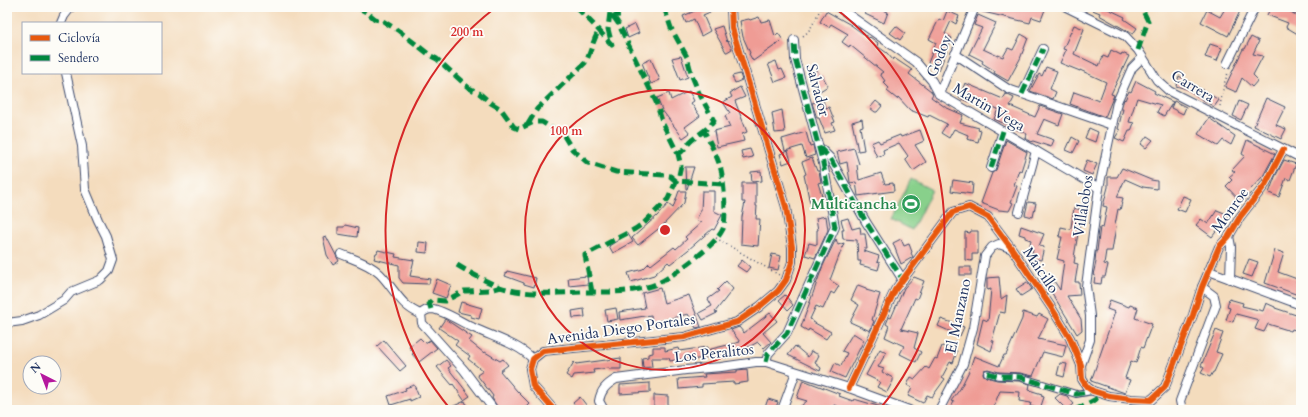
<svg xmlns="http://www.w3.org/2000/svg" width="1308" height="417" font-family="Cardo,serif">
  <rect width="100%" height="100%" fill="#fdfcf7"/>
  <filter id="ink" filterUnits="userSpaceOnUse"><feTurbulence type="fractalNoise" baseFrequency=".025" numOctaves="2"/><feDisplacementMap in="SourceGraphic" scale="8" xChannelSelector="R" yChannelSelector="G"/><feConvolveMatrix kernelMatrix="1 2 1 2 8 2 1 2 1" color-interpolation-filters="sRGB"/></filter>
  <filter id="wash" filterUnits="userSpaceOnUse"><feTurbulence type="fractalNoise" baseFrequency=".012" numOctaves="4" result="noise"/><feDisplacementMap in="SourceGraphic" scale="16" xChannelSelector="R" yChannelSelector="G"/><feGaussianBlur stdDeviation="0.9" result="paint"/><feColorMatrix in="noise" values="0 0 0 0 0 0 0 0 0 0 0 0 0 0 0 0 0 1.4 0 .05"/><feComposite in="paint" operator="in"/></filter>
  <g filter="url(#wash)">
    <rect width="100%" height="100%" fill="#f4dcbd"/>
    <!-- green -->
    <path fill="#88d08b" stroke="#528074" d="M911,179L932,190L912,230L891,219Z"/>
    <g id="blocks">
      <!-- building -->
      <g fill="#ef9c95">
        <path d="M704,7H722L703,15L710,31L701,36L694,19L686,23L683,16Z"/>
        <path d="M867,7H884L883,10L888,12L884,23L865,14Z"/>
        <path d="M980,7H1046L1041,20L1032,17L1030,23L979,11Z"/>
        <path d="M1085,7H1104L1125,17L1124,19L1137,28L1133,34L1099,15L1100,13Z"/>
        <path d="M1226,7H1242L1228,36L1201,22L1207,10L1220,17Z"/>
        <path d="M1271,7H1286L1290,10L1289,11L1301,18V36L1286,27L1288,23L1267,15Z"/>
        <path d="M826,11L851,25L869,38L870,37L878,43L877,46L887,53L893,60L894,58L912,70L909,74L931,91L933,94L931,97L945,107L963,115L960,123L979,128L978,130L981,131L978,142L967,139L968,135L954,129L949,138L941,133L947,124L929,115L928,117L910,110L898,97L897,99L887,91L889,88L883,82L885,81L880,74L883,72L850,45L849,47L842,42L848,34L831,24L829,27L820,22Z"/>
        <path d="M947,11L959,16L956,24L951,21L945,34L952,38L939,70L928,63L936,43L929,39L939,19L943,21Z"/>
        <path d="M978,15L996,23L983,49L998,56V55L1003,57L1008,48L1013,50L1021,34L1028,38L1020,59L1008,81L994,73L995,71L982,63L983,61L969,54L982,28L974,25Z"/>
        <path d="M759,17L761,22L770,20L775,36L778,33L783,40L753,61L749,54L750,53L743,37L740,21L749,19L750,20Z"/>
        <path d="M635,24L639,33L628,38L625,29Z"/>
        <path d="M1074,25L1084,29L1074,54L1099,66L1103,56L1108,58L1111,50L1121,55L1122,53L1129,56L1111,94L1114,95L1105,117L1070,104L1074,92L1099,101L1106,82L1080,70V71L1060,63L1066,50L1063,49Z"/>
        <path d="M722,26L727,42L728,41L732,49L727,52H726L713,29Z"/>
        <path d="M896,26L905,33L900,40L890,33Z"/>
        <path d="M1251,37L1259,41L1253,54L1263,56L1253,75L1258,80L1252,87L1242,78L1236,92L1225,87L1243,49H1245Z"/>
        <path d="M1210,44L1222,48L1217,61L1205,57Z"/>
        <path d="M681,56L688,77L680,80L672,58Z"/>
        <path d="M651,59L660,80L651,84L642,63Z"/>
        <path d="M776,61L779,70L782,69L786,78L775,82L768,64Z"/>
        <path d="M1046,67L1057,71L1050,89L1056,92L1053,99L1030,91L1039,74L1042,76Z"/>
        <path d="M817,70L820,76L822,75L828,86L820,91L811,73Z"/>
        <path d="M740,74L742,80L735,83L732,76Z"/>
        <path d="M1179,76L1219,100L1214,107L1187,89L1176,86Z"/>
        <path d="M1136,81L1155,91L1154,93L1173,102L1164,116L1157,112L1161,105L1137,98L1129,122L1134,123L1131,131H1129L1124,142L1115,138L1120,130L1118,129L1123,109H1121L1124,99L1125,100L1129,91L1131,92Z"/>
        <path d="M965,83L1003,99L1006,94L1014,98L1010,106L1035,117L1040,106L1063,114L1059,125L1044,119L1037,134L1054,140L1051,147L1033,141L1032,142L1025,138L1027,134L994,119L998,109L971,98L969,102L959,98Z"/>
        <path d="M740,87L745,97L735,101L747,132L742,134L744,141L717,147L714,131L730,127L725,116L730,113L723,102L732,97L730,93Z"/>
        <path d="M689,91L694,101L691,103L700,116L685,127L690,133L683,138L662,110L657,98L669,93L671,100Z"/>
        <path d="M1266,98L1285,107L1276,125L1286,129L1281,139L1254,126Z"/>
        <path d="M823,100L825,108L829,107L835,122L832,123L835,130L825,133L819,118H817L812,103Z"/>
        <path d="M876,101L882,106L877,112H875L870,108Z"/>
        <path d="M1174,101L1186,107L1183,114L1171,108Z"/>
        <path d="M1239,101L1248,105L1241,120L1233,116Z"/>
        <path d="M782,110L785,132L775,133L772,113Z"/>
        <path d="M1209,118L1235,136L1231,145L1223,140L1218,146L1198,134Z"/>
        <path d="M862,119L863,126L860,127L864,150L858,151L852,122Z"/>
        <path d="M1089,128L1098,132L1095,142L1085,138Z"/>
        <path d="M920,130L924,141L915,145L926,162L913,171L905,159L908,156L899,143L883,150L884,154L877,157L871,143L878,140L880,143L900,135L901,137Z"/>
        <path d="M806,132L810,146L813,145L815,155L806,158L802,146L785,151L782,139Z"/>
        <path d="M1147,136L1153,140L1146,148L1141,144Z"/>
        <path d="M1072,137L1079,141L1073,153L1066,150Z"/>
        <path d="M1006,140L1027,152L1021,171L1019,170L1014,185L1017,186L1011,202L1013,203L1009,211L999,210L981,203L992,173L996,170Z"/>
        <path d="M1247,140L1275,154L1263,176L1250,190L1252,192L1241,202L1226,186L1232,180L1229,177L1235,172L1232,170L1245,156L1242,154Z"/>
        <path d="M854,148L859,164L857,165L859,180L881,173L885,184L893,183L894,191L858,196L856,182L850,183V182L847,162L840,164L837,152Z"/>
        <path d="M750,149L753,157L743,159L741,151Z"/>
        <path d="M788,151L791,161L783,164L780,154Z"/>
        <path d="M812,158L817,171H819L821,182L818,183L823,199L810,203L804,175L806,174L802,162Z"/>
        <path d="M1087,160L1097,164L1092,175L1083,171Z"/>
        <path d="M1284,160L1296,164L1290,180L1286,178L1279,197L1269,193L1275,177Z"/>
        <path d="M685,167H694L687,189H686Z"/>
        <path d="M1122,168L1151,180L1157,181V189L1143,187L1125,179L1117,197L1123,198L1120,210L1118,209L1115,225L1116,226L1112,251H1106L1104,264L1108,265L1105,277H1102L1101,284L1094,283L1095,275H1093L1096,262L1095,261L1096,251H1097L1100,227L1103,228L1107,207L1103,206L1108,187V177H1117Z"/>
        <path d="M761,171L762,181L752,182L751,172Z"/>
        <path d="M953,180L973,183L972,194L951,191Z"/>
        <path d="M742,183H756V206H757L756,219H760L758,246L741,244L742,217L745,202H742Z"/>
        <path d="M679,191H686L684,203L662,226L638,245L632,238L657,216L668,204L673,208Z"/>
        <path d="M702,191H714V211L722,215L714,230L712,229L688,250L670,264L668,262L654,275L631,282L628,273L643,269L649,263L651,265L674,247L676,249L687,239L685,237L701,223L696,220L701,210Z"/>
        <path d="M1183,196L1191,199L1185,212L1177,209Z"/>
        <path d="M1028,202L1036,203L1033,217L1025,215Z"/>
        <path d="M1074,208L1082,210L1074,257H1075L1074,263L1078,264L1075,282H1079L1080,295L1067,296L1081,319L1082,330L1077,334L1047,285L1054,281L1060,290L1064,261L1057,259L1062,237H1059L1061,227L1070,229L1071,227Z"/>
        <path d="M1217,210L1229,215L1212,237L1196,225L1201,219L1208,224Z"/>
        <path d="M826,216L828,230L815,258L805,255L809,243L817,245V230H818L816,218Z"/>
        <path d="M848,218L852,229L860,227L861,234H865L867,249H864V251L879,256L877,262L880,263L878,270L860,265L861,261H858L857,240L843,239L842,230H844L841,220Z"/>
        <path d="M345,225L358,228L357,237L338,234V227H344Z"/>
        <path d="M1021,226L1044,234L1039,246L1044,247L1041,260L1031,258L1033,250L1029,249L1031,240L1025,238V236L1019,234Z"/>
        <path d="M971,231H978V254H972V261L965,260V232L970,233Z"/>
        <path d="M628,234L633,242L613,253L609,246Z"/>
        <path d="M326,236L339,261L333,265L327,255L323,237Z"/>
        <path d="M836,239L838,245L844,243L830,280L839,286L834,294L831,292L823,309L816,306L810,319L813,321V322L831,332L826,339L809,329L808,331L801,327L822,268Z"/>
        <path d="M901,239L904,246L909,244L912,252L911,253L913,257L901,264L893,243Z"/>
        <path d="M419,242L428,243L427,253L418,252Z"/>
        <path d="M378,250L396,254L395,257L414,260L410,276L430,279L429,284L403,283L399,278V265L374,259L376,253H377Z"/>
        <path d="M1275,250L1284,253L1278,272L1297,279L1296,282L1301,285V296L1265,283Z"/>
        <path d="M772,254L781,256L778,270L769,268Z"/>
        <path d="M1249,259L1258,262L1252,277L1243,274Z"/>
        <path d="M742,260L750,267L746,272L737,266Z"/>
        <rect x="960" y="267" width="11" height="8"/>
        <path d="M507,271L536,278L534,287L524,284V283L505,276Z"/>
        <path d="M587,276L588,284L569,286L568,278Z"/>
        <path d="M914,277L924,281L917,299L915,298L901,329L918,333L914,348L921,352L916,362L900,354L904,346L885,337L889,326L886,324L889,317L891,318L904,288Z"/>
        <path d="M999,277L1001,299L1007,295L1005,313L1000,312L992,341H994L991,351L977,344L983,319L988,321L991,289L987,290V278Z"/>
        <path d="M437,279L451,285L446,298L432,293Z"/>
        <path d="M726,281L733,289L715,312L717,313L703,320L699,313L712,306L708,299L719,291L717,290Z"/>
        <path d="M1027,282L1032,289L1021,296L1016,289Z"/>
        <path d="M858,285L866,288V290L880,294L872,320L874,321L870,331L850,322L859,305L851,300Z"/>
        <path d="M660,288L664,303L689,295L701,327L696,328L688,314L652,323L651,315L620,320L619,312L645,308L642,293Z"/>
        <path d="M785,295L793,305L788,310L779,300Z"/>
        <path d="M1229,299L1243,303L1242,306L1263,311L1266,303L1275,307V308L1299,316L1297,321L1301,323V332L1292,329L1291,331L1268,324L1264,332L1255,329L1259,320L1236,314L1233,322L1226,320L1230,308L1227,307Z"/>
        <path d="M1110,300L1129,307L1130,305L1138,308L1135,318L1152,324L1143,348L1141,347L1136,363L1131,361L1125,378L1130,380L1125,393L1091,381L1115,312L1107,309Z"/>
        <path d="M461,302L482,308L479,319L471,317V315L458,312Z"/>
        <path d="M616,308L618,319L607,321L605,310Z"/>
        <path d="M584,309L585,317L573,318L572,311Z"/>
        <path d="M1023,312L1037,317L1039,314L1048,319L1038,339L1066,345L1063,357L1043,352L1033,376L1020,373L999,372L988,369L984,370L983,374L986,377L997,380L1019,381L1030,384L1029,390L1042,394L1041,396L1044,397L1040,409L1030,406L1031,403L1019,401L1020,392L1000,391L992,410L984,406L981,410H949L954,402L951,401L960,389L969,371L974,356L999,366L1004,355H1006L1022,319Z"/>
        <path d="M770,313L777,321L763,333L771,342L764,348L758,342L743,350L745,353L725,358L724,355L691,360L681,361V359L670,361L669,358H651L652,367L643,368L642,358L648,357V354L653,353V347H665V351L678,348L679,351L707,347V350L740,342L731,330L739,327L744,333Z"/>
        <path d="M445,319L472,337L469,341L484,353L485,352L500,361L503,359L508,365L500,371L517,391L530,404L524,410H499L492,398L493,396L477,375L483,371L468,359L470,356L455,345L458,341L439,328Z"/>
        <path d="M941,319L964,327L960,336L938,326Z"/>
        <path d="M1216,330L1223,333L1216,352L1222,354L1214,372H1213L1210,377L1201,373L1204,368L1201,366Z"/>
        <path d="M853,333L864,340L845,378L831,372L835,363L841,366L847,353L842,351Z"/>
        <path d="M420,338L425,343L430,340L437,348L419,362L412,354L414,353L409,347Z"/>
        <path d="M384,340L406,366L400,371L377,346Z"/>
        <path d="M795,346L808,357L811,351L819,355L815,363L821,368L820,371L788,355Z"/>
        <path d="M942,346L957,351L953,363L950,362L942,377L945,379L932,397L927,395L923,403L908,396L912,388L907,385L911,377L915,379L926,367L929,369L935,358L937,359Z"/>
        <path d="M880,349L886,353L878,367L884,369L882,372L893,378V381L887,392L877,387L880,382L866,375Z"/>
        <path d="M621,358V369H609V368L593,370L594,373L574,375L572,379L566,375L574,362L576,364Z"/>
        <path d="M446,360L451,366L448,368L470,396L464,400L453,384L452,385L437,367Z"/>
        <path d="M1060,363L1067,364L1064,377L1057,375Z"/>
        <path d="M747,369L748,382L734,384V382L702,384V387L679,389L678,379L705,377L704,374L737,372V370Z"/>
        <path d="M803,380L840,394L839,396L853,401L854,399L881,407V410H848L834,405L832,410H796L807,401L797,398Z"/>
        <path d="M650,383V392L620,394V385Z"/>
        <path d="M414,385L419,397L410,401V399L391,405L388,396L406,390L405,388Z"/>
        <path d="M1060,394L1067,396L1074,404L1067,410L1055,398Z"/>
        <path d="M654,395L668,396V409L654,408Z"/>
        <path d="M580,397L590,410H579L573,403Z"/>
        <path d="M768,399L778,402L775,410H764Z"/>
        <path d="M465,401L469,410H445Z"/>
      </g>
    </g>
  </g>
  <g filter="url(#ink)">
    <use href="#blocks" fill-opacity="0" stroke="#3c496c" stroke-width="1"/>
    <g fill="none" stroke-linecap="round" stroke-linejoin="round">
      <defs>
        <path id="pedestrian" d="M987,373L998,376L1020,377L1076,394L1093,391"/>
        <g id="minor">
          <path d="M838,7L916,62L932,81L939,94L1099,188"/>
          <path d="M1066,7L1125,36L1138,50L1157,80L1169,91L1301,158"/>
          <path d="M61,23L64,16L71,7"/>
          <path d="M955,54L1008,89L1112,125"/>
          <path d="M1227,64L1255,7"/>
          <path d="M939,94L975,7"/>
          <path d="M1022,94L1043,49"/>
          <path d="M819,147L830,158L866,222L903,280"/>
          <path d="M991,168L1003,131"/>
          <path d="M1019,212L1036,151"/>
          <path d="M1229,236L1231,247L1230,279"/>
          <path d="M341,254C353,259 370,264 380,274C394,288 401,307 421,314"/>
          <path d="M1209,271L1301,305"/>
          <path d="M7,323L22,321L39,315L64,300L71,292L100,280L109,271L113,260L106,236L98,220L85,189L82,146L66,73"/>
          <path d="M766,362L768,354L787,333L835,227L823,163L795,59L794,40"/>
          <path d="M1081,365L1090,340V316L1086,286L1099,188L1117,102L1132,68L1142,58"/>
          <path d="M849,388L895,290L953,212L969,207L988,217L1012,249L1051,307L1070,338L1081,365L1082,379L1087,387L1093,391L1109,396L1131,399L1151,400L1165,387L1193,315L1202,287L1219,247L1229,236L1240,217L1265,185L1283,150"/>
          <path d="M494,410L464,370L422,323L421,314C424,311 427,309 432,309C443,310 461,322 472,327C492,337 517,343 533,359"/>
          <path d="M554,410L533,386L530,369L533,359L543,351L684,337L737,322L759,307L778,291L786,280L792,262V247L786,207L732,28L731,7"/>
          <path d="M604,410L599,401C601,390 606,385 616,379L686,370L721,367L756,362H766L849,388L909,410"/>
          <path d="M782,410L796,372"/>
          <path d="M939,410L963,364L973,328L985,256L992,247L999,244L1010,248"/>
          <path d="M1182,410L1180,401L1216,305L1214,296L1202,287"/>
        </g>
      </defs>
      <!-- pedestrian casing -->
      <use href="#pedestrian" stroke="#3c496c" stroke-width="8"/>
      <!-- minor casing -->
      <use href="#minor" stroke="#3c496c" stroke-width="10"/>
      <!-- path -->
      <g stroke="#3c496c" stroke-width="1.5" stroke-dasharray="1 3" stroke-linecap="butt">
        <path d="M803,36C813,29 815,17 822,7"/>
        <path d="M1220,106L1224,84L1228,73"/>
        <path d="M716,238L779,275"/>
      </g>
      <!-- pedestrian -->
      <use href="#pedestrian" stroke="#fff" stroke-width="5.5"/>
      <!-- minor -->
      <use href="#minor" stroke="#fff" stroke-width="8"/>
      <!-- quiet -->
      <g stroke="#00873e" stroke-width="5" stroke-dasharray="10 5" stroke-linecap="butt">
        <path d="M357,7L368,13L375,19L383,21L399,31L431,56L437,59L469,88L479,93L491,103L501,109L514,127L519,129L534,122H542L564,136L572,149L588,163L616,172L664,175L670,176L676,181L723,184"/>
        <path d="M576,7L593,24L612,45L608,29L610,12L618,23L617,10L627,7"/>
        <path d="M664,7L671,28L687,57L692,76L699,93L714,121C708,129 699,134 692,140C686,145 685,151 678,154"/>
        <path d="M1138,50L1148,21L1141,7"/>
        <path d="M1022,94L1043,49"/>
        <path d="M528,124L537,109L585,63C591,53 593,39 599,31"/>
        <path d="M820,148L830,158L866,222L903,280"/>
        <path d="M991,168L1003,131"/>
        <path d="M457,265C470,273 485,281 500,287C527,296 556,293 584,292C604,292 628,293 647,287C663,283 673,274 686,265C698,256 716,243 723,229C727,218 724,178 720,166C716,154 710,142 704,131"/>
        <path d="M592,292L585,255L635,229L644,223L668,199L679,175L681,166L678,154L663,124L656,102L618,23"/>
        <path d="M431,309L429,303L432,300L445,301L464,291L491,290L501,287"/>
        <path d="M766,362L768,354L787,333L835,227L823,163L795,59L794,40"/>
        <path d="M987,373L998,376L1020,377L1076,394L1093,391"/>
        <path d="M1075,410L1104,395"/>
      </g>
      <defs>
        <g id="cycleway">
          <path d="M849,388L895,290L953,212L969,207L988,217L1012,249L1051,307L1070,338L1081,365L1082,379L1087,387L1093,391L1109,396L1131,399L1151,400L1165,387L1193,315L1202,287L1219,247L1229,236L1240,217L1265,185L1283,150"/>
          <path d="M554,410L533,386L530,369L533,359L543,351L684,337L737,322L759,307L778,291L786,280L792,262V247L786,207L732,28L731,7"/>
        </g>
      </defs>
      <!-- cycleway casing -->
      <use href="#cycleway" stroke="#fdfcf7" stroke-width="8"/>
      <!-- cycleway -->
      <use href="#cycleway" stroke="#e8590c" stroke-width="6"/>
    </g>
  </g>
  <!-- distance rings -->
  <g fill="none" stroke="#d62828" stroke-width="2">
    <circle cx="665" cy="230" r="140"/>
    <path d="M451 410A280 280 0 0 1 495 8M835 8A280 280 0 0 1 879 410"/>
  </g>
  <!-- icons -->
  <defs>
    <symbol id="stadium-disc" viewBox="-11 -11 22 22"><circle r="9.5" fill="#2e9e5b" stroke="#fdfcf7"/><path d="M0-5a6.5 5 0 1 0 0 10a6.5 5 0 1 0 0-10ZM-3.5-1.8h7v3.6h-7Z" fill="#fff"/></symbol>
  </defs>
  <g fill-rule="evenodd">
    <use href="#stadium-disc" x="900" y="193" width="22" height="22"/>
  </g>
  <g text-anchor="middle" stroke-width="3.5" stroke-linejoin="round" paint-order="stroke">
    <!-- street labels -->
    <g font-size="15" fill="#1b2f5e" stroke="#fdfcf7">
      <text transform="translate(939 56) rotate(-68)" y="5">Godoy</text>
      <text transform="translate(1193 86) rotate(31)" y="5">Carrera</text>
      <text transform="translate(818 90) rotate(75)" y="5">Salvador</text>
      <text transform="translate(989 107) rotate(30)" y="5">Martin Vega</text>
      <text transform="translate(1083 206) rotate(-81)" y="5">Villalobos</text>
      <text transform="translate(1230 210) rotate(-54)" y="5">Monroe</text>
      <text transform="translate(1041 270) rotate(56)" y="5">Maicillo</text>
      <text transform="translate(958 316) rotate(-78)" y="5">El Manzano</text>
      <text transform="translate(621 329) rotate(-8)" y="5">Avenida Diego Portales</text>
      <text transform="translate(714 353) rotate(-6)" y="5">Los Peralitos</text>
    </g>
    <!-- leisure labels -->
    <g font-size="15" font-weight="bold" fill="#27864d" stroke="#fdfcf7" text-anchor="end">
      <text x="897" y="209">Multicancha</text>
    </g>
  </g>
  <circle cx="665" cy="230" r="6" fill="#d62828" stroke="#fdfcf7" stroke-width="2"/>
  <g font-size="12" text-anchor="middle" font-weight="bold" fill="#d62828" stroke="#fdfcf7" stroke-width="3.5" stroke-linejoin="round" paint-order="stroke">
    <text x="467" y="36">200 m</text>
    <text x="566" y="135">100 m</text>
  </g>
  <!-- margin -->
  <rect width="1308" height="417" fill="none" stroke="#fdfcf7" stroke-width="24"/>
  <!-- legend -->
  <rect x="22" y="22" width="140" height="52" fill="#fdfcf7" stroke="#a3aaba"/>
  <rect x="30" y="35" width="20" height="6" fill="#e8590c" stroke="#a3aaba"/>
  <text x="58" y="42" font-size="12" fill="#1b2f5e">Ciclovía</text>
  <rect x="30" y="55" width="20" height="6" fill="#00873e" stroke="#a3aaba"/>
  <text x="58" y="62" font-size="12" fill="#1b2f5e">Sendero</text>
  <!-- north arrow -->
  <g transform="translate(42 375) rotate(318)"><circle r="19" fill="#fdfcf7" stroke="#a3aaba"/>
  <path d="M0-3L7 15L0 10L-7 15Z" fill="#b5179e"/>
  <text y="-6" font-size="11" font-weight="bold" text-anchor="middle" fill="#1b2f5e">N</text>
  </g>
</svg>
